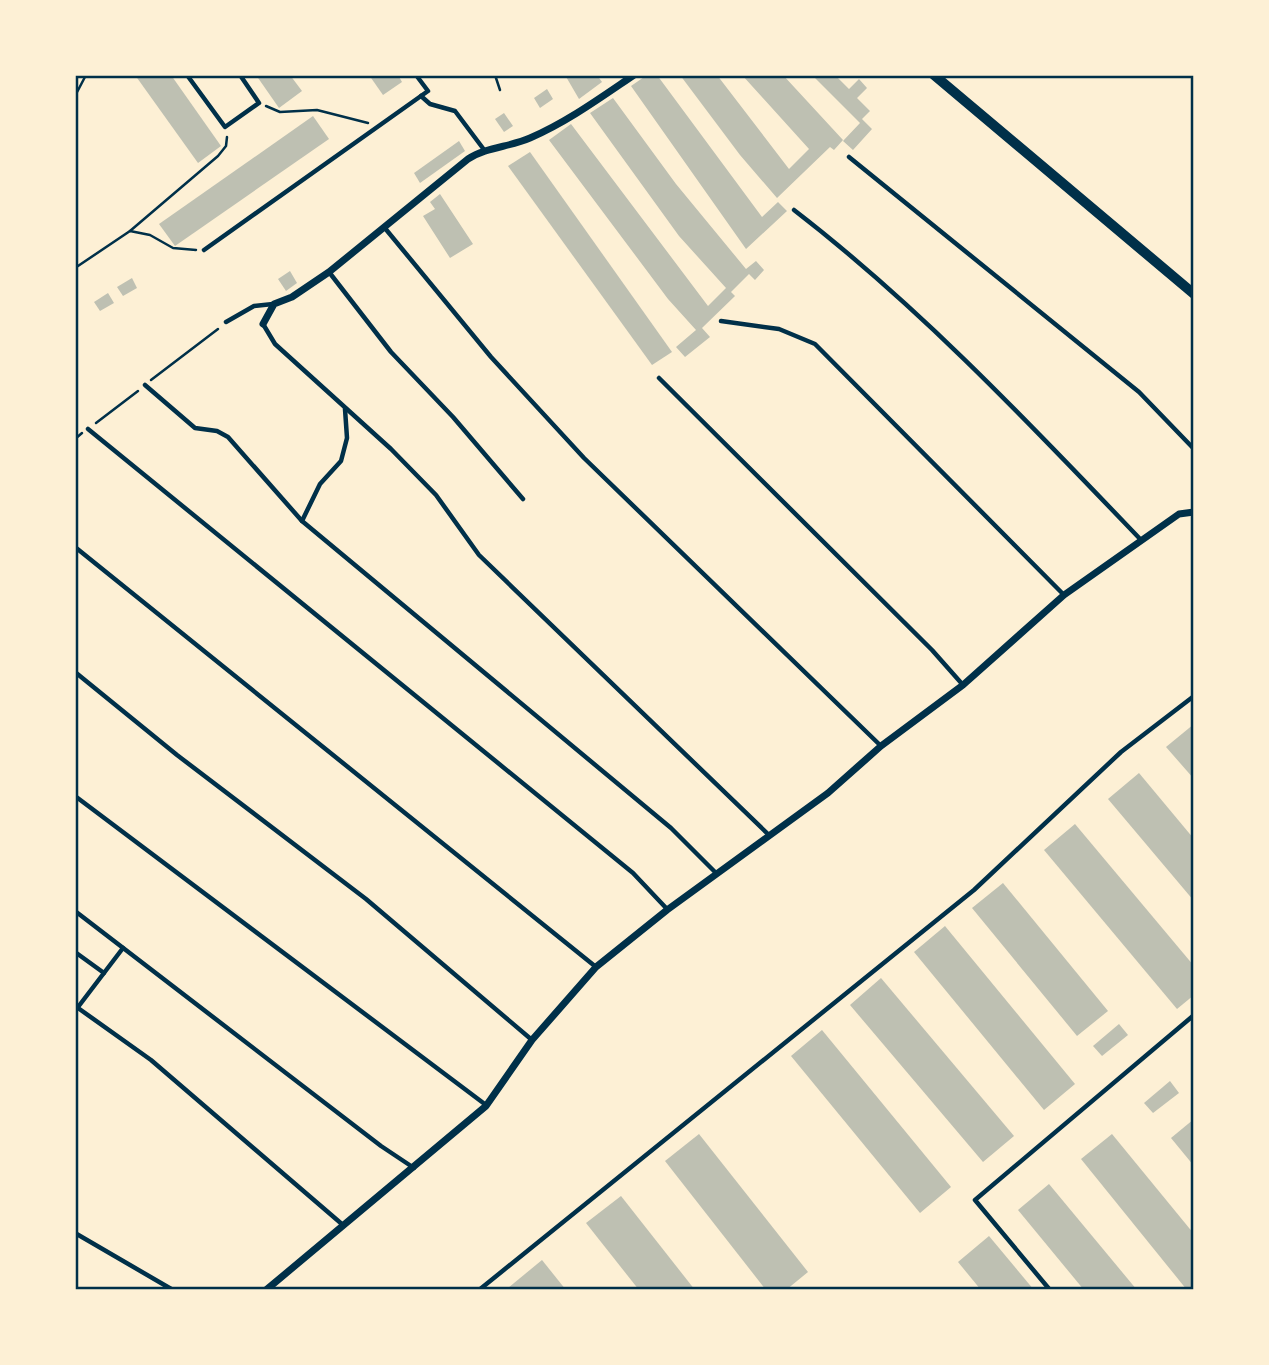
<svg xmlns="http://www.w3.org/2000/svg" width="1269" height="1365" font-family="Rubik,sans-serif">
  <rect width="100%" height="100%" fill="#fdf0d5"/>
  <!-- building -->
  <g fill="#bec0b2">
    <path d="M135,75H171L221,146L198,163Z"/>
    <path d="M256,75H290L302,91L279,108Z"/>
    <path d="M369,75H398L402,82L383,95Z"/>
    <path d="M565,75H597L602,82L579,99Z"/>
    <path d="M647,75H657L762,217L778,202L787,211L746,249L631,86Z"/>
    <path d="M680,75H717L789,169L809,149L742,75H783L843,140L834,150L830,147L777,198L740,155Z"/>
    <path d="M812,75H835L849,89L859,79L867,88L857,98L870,111L862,119L872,129L853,150L843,141L860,123Z"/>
    <path d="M547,89L553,99L540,108L534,98Z"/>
    <path d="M613,98L676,184L746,269L756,261L764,270L755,280L749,274L731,292L735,296L702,328L710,337L685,357L676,347L696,330L668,299L549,140L571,124L708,306L726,288L679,236L590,113Z"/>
    <path d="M504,113L513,126L504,132L495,119Z"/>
    <path d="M313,116L329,139L175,246L159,224Z"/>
    <path d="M459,141L465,151L420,183L414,173Z"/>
    <path d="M530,152L672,352L652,365L508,166Z"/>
    <path d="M440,194L473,244L450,258L423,216L435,209L430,202Z"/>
    <path d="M290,271L297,283L286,291L278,279Z"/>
    <path d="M132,278L137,288L123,296L117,287Z"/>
    <path d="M108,293L114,303L100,311L94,302Z"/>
    <path d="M1194,724V779L1166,747Z"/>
    <path d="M1139,773L1194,839V901L1108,799Z"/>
    <path d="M1075,824L1194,966V995L1177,1009L1044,850Z"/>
    <path d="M1003,883L1108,1011L1077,1036L972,908Z"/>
    <path d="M945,926L1075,1084L1044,1110L914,952Z"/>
    <path d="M881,978L1014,1136L983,1162L850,1005Z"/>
    <path d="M1119,1024L1128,1035L1102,1056L1093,1046Z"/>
    <path d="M822,1030L951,1187L920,1213L791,1056Z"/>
    <path d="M1170,1081L1179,1093L1153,1113L1144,1103Z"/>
    <path d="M1194,1119V1166L1171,1138Z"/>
    <path d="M699,1134L808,1272L786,1290H766L665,1161Z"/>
    <path d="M1112,1134L1194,1234V1290H1187L1081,1159Z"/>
    <path d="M1049,1184L1137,1290H1084L1018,1210Z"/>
    <path d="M621,1196L695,1290H639L586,1223Z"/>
    <path d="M989,1236L1034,1290H981L958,1262Z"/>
    <path d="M542,1260L566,1290H510L508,1288Z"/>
  </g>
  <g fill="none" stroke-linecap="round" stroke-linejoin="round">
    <!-- path -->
    <g stroke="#003049" stroke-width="2.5">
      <path d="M495,75L500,90"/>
      <path d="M75,96L86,75"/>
      <path d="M266,106L280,112L317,110L368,123"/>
      <path d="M130,231L218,156L226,146L227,137"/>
      <path d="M75,268L130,231L150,235L173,248L196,250"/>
      <path d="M151,380L218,329"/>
      <path d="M96,423L138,391"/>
      <path d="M75,439L82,433"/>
    </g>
    <!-- service -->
    <g stroke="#003049" stroke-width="4.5">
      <path d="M187,75L225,127L259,103L240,75"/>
      <path d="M421,96L430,104L455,111L485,151"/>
      <path d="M849,157L1139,392L1194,449"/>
      <path d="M794,210C920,307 1031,425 1141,540"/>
      <path d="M384,227L491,357L584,458L881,746"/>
      <path d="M204,250L428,91L416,75"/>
      <path d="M329,272L391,352L453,417L523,499"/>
      <path d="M721,321L779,329L815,344L1064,595"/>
      <path d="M226,322L254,306L273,304"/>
      <path d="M263,324L275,344L391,449L436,495L479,555L770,836"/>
      <path d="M659,378L932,650L963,685"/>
      <path d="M145,385L195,428L217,431L228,437L302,521L671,828L717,874"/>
      <path d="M88,429L633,873L667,909"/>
      <path d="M302,521L320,484L341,461L347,438L345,409"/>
      <path d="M75,547L596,967"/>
      <path d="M75,672L177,755L366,899L532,1040"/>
      <path d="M75,796L486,1105"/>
      <path d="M75,911L381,1146L414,1168"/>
      <path d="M75,952L104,973"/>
      <path d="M78,1008L151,1060L343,1225"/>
      <path d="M75,1011L123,948"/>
      <path d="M75,1233L173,1290"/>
      <path d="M479,1290L974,890L1121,752L1194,696"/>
      <path d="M1050,1290L975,1200L1194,1015"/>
    </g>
    <!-- minor -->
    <g stroke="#003049" stroke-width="7">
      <path d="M263,324L274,304L292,297L329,272L468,159C486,147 510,147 530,138C567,122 600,98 634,75"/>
      <path d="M266,1290L486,1106L532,1040L596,967L667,910L828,793L881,746L963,685L1064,595L1179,514L1194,512"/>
    </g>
    <!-- tertiary -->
    <path stroke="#003049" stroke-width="10" d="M934,75L1194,294"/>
  </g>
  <!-- border -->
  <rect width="1269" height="1365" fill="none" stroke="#fdf0d5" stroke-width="154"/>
  <rect x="77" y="77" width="1115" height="1211" fill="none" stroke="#003049" stroke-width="2.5"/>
</svg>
